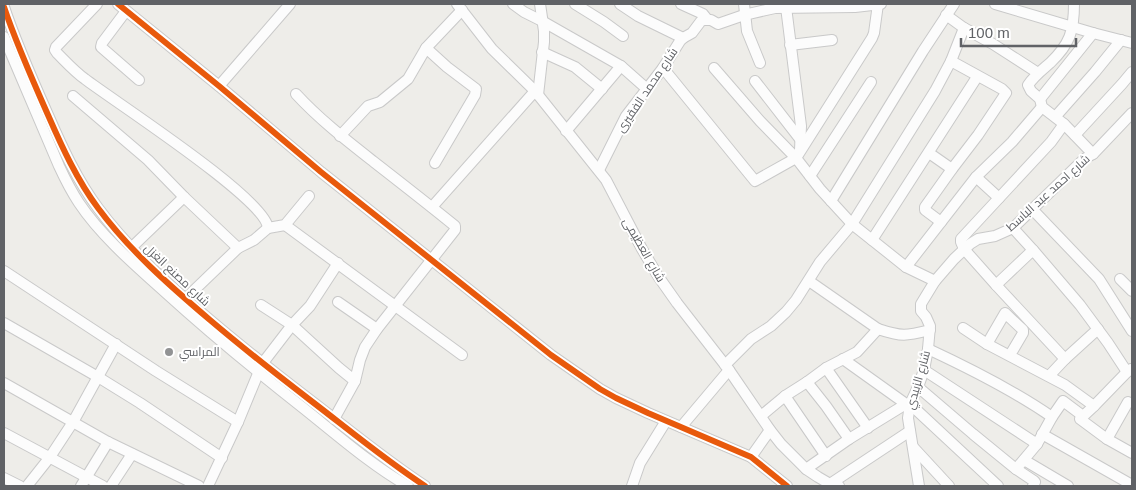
<svg xmlns="http://www.w3.org/2000/svg" width="1136" height="490" font-family="Arial,Cairo,sans-serif">
  <rect width="100%" height="100%" fill="#eeede9"/>
  <g fill="none" stroke-linecap="round" stroke-linejoin="round">
    <defs>
      <g id="minor">
        <path d="M97,4L56,47L55,50L57,53C66,62 75,72 85,79C115,102 266,199 268,228"/>
        <path d="M118,4L219,86L321,172L551,355L600,389L616,398L648,413L751,457L787,486"/>
        <path d="M457,4L492,49L535,91L606,180L642,249L658,276L677,303L729,370L770,430L781,444L806,469L818,477L830,484L839,486"/>
        <path d="M513,4L524,12L542,21L621,66L647,89"/>
        <path d="M575,4L604,22L623,36"/>
        <path d="M620,4L638,16L683,38"/>
        <path d="M681,4L703,14L707,19"/>
        <path d="M744,4L747,31L760,63"/>
        <path d="M995,4L1093,33L1132,43"/>
        <path d="M1074,4C1074,31 1070,44 1050,63C1042,70 1034,76 1028,85L1031,91L1040,99L1042,107L1064,124L1093,154"/>
        <path d="M4,7C16,43 32,79 48,115C62,147 77,180 98,208C129,250 170,286 210,320C243,348 276,374 310,400C348,429 385,460 425,486"/>
        <path d="M786,7L801,126L800,150"/>
        <path d="M126,11L102,43L101,47L139,80"/>
        <path d="M946,15L964,28L993,44L1038,73"/>
        <path d="M4,37L59,166C65,179 71,191 79,203C101,236 136,266 165,292C209,332 255,370 302,407C336,434 371,465 408,486"/>
        <path d="M790,45L832,40"/>
        <path d="M426,48L447,67L476,89L475,95L435,163"/>
        <path d="M542,52L575,67L602,89"/>
        <path d="M663,68L755,181L796,158L872,38L874,33L878,4"/>
        <path d="M714,68L760,121L796,158L820,189L852,224L906,267L935,281"/>
        <path d="M755,81L800,139"/>
        <path d="M219,86L290,4"/>
        <path d="M296,94C319,119 346,140 374,162C401,183 428,204 455,226V230L377,329L365,347L360,360L355,381L334,419"/>
        <path d="M538,95L544,42V31L540,4"/>
        <path d="M73,96L148,160L184,197L238,248"/>
        <path d="M1040,99L1093,33"/>
        <path d="M1056,116L1095,72L1121,40"/>
        <path d="M1064,124L1051,142L999,198L961,239V242L964,249L996,285L1065,359"/>
        <path d="M566,131L621,66"/>
        <path d="M1075,135L1122,84L1132,72"/>
        <path d="M340,136L368,106L380,102L408,79L426,48L462,10"/>
        <path d="M929,153L952,169"/>
        <path d="M599,170L626,116L663,68L680,41L683,38L692,33L701,21L704,20H711L718,24L744,15L775,8L855,7L881,4"/>
        <path d="M810,176L871,82"/>
        <path d="M976,177L999,198"/>
        <path d="M831,201L923,51L954,4"/>
        <path d="M432,207L535,91"/>
        <path d="M1032,209L1099,279L1132,331"/>
        <path d="M941,222L925,210V207L952,169L978,135L1006,93L1002,89L951,61"/>
        <path d="M285,225L462,355"/>
        <path d="M1013,228L1033,250"/>
        <path d="M872,240L977,77"/>
        <path d="M132,247L184,197"/>
        <path d="M906,267L976,177L1012,142L1042,107"/>
        <path d="M4,271L156,371L238,422L262,364L292,325L310,306L338,263"/>
        <path d="M1120,279L1132,291"/>
        <path d="M996,285L1033,250L1080,305L1108,343L1127,372"/>
        <path d="M185,299L238,248L254,240L268,228L285,225L309,196"/>
        <path d="M338,302L377,329"/>
        <path d="M261,305L292,325L339,368L355,381"/>
        <path d="M4,323L98,377L140,403L222,458"/>
        <path d="M963,328L987,344L1065,385L1094,406"/>
        <path d="M878,329C902,337 906,336 930,330"/>
        <path d="M987,344L1005,313L1023,330V333L1010,355"/>
        <path d="M843,359L906,404H910L998,486"/>
        <path d="M725,365L751,339L771,326L786,312L796,300L820,262L852,224L935,91L951,61L964,28"/>
        <path d="M826,368L868,428"/>
        <path d="M1131,369L1127,372L1094,406L1080,419L1107,439L1132,453"/>
        <path d="M924,370L1037,444"/>
        <path d="M1049,376L1065,359L1098,329"/>
        <path d="M807,382L826,406L849,439"/>
        <path d="M4,383L108,442L199,486"/>
        <path d="M918,387L973,434L1016,469L1037,444L1052,417C1013,390 971,369 928,349"/>
        <path d="M785,396L826,456"/>
        <path d="M761,416L785,396L807,382L826,368L857,352L878,329L809,281"/>
        <path d="M1052,417L1063,401L1083,416"/>
        <path d="M681,427L729,370"/>
        <path d="M4,433L103,486"/>
        <path d="M1042,434L1132,485"/>
        <path d="M1107,439L1128,402"/>
        <path d="M913,447L949,486"/>
        <path d="M751,457L770,430"/>
        <path d="M1024,460L1068,486"/>
        <path d="M806,469L849,439L906,404"/>
        <path d="M1016,469L1034,481L1035,482L1033,486"/>
        <path d="M4,478L20,486"/>
        <path d="M830,484L910,431"/>
        <path d="M27,486L50,457L73,422L116,344"/>
        <path d="M81,486L108,442"/>
        <path d="M111,486L132,454"/>
        <path d="M208,486L238,422"/>
        <path d="M632,486L640,463L666,421"/>
        <path d="M919,486L908,418L910,404L918,387L924,370L928,349L930,326L926,317L921,311V304L935,281L954,259L970,244L978,239L995,236L1013,228L1084,159L1093,154L1132,113"/>
      </g>
    </defs>
    <!-- minor casing -->
    <use href="#minor" stroke="#c9c9c9" stroke-width="12"/>
    <!-- minor -->
    <use href="#minor" stroke="#fcfcfc" stroke-width="10"/>
    <defs>
      <g id="cycleway">
        <path d="M118,4L219,86L321,172L551,355L600,389L616,398L648,413L751,457L787,486"/>
        <path d="M4,7C16,43 32,79 48,115C62,147 77,180 98,208C129,250 170,286 210,320C243,348 276,374 310,400C348,429 385,460 425,486"/>
      </g>
    </defs>
    <!-- cycleway casing -->
    <use href="#cycleway" stroke="#fff" stroke-width="9"/>
    <!-- cycleway -->
    <use href="#cycleway" stroke="#e8590c" stroke-width="6"/>
  </g>
  <!-- markers -->
  <circle fill="#929394" stroke="#fff" stroke-width="2" cx="169" cy="352" r="5"/>
  <g text-anchor="middle" stroke-width="4" stroke-linejoin="round" paint-order="stroke">
    <!-- street labels -->
    <g font-size="12" fill="#606266" stroke="#fff">
      <text transform="translate(647 90) rotate(-56)" y="4">شارع محمد الفقيرى</text>
      <text transform="translate(1048 193) rotate(-42)" y="4">شارع احمد عبد الباسط</text>
      <text transform="translate(644 250) rotate(60)" y="4">شارع العظيمى</text>
      <text transform="translate(177 275) rotate(43)" y="4">شارع مصنع الغزل</text>
      <text transform="translate(918 380) rotate(-74)" y="4">شارع الزبيدي</text>
    </g>
    <!-- poi labels -->
    <g font-size="12" fill="#606266" stroke="#fff" text-anchor="start">
      <text x="179" y="356">المراسي</text>
    </g>
  </g>
  <!-- border -->
  <rect width="1136" height="490" fill="none" stroke="#606266" stroke-width="10"/>
  <!-- scale -->
  <path d="M961 38v8h115v-8" fill="none" stroke="#606266" stroke-width="2.5"/>
  <text x="968" y="38" font-size="15" fill="#606266" stroke="#ffffff" stroke-width="4" paint-order="stroke">100 m</text>
</svg>
